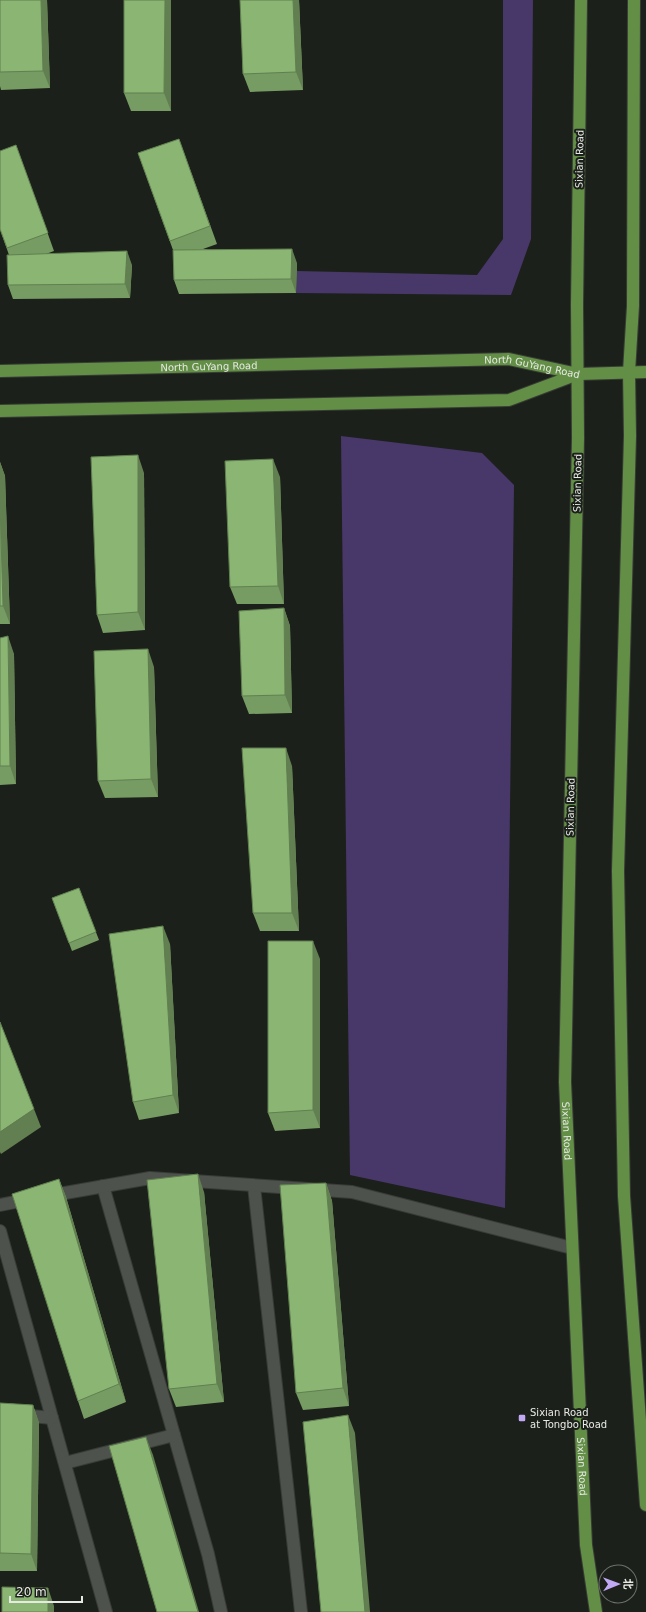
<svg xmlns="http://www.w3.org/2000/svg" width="646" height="1612" font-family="'DejaVu Sans','Noto Sans SC',sans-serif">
  <rect width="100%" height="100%" fill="#1c201a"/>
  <!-- green -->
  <g fill="#483769">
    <path d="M503,0H533L531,239L511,295L296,293L297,271L477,275L503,239Z"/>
    <path d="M341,436L482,453L514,485L505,1208L350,1175Z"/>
  </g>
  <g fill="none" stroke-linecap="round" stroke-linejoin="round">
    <defs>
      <g id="minor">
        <path d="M103,1186L208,1554L221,1612"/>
        <path d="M254,1186L301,1612"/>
        <path d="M48,1196L150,1178L352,1192L572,1248"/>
        <path d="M0,1205L30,1199"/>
        <path d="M0,1231L106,1612"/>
        <path d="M0,1413L52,1418"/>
        <path d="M65,1463L174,1435"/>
      </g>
      <g id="major">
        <path id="s1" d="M581,0L577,305L578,438L565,1082L586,1545L596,1612"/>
        <path d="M634,0L633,306L629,372L630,436L618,871L624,1196L646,1505"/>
        <path id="s2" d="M0,371L509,359L578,374L646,372"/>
        <path d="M0,411L509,400L578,374"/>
      </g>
    </defs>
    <!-- minor casing -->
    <use href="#minor" stroke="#383b36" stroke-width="14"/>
    <!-- major casing -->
    <use href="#major" stroke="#383b36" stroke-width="14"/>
    <!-- minor -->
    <use href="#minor" stroke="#4e524c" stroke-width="12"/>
    <!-- major -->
    <use href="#major" stroke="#628f45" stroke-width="12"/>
  </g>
  <!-- wall -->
  <g fill="#779c63">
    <path d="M0,0H47L50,88L1,90L0,86Z"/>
    <path d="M124,0H171V111H131L124,93Z"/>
    <path d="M240,0H299L303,90L250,92L243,74Z"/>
    <path d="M179,139L217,244L203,249L297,263L296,293L179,294L174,280L173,250L138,153Z"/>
    <path d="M16,145L54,251L46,254L132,265L130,298L13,299L8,285L9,255L0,229Z"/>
    <path d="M0,462L5,476L10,624H0Z"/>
    <path d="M144,473L145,630L103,633L97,615Z"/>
    <path d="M280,477L284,604H237L230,587Z"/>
    <path d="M284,608L290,626L292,713L249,714L242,696Z"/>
    <path d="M0,638L14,654L16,784L0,785Z"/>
    <path d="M154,667L158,797L105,798L98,781Z"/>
    <path d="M292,766L299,931H260L253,913Z"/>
    <path d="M79,888L99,940L72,951L52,898Z"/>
    <path d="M170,944L179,1113L139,1120L133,1102Z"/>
    <path d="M320,959V1128L275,1131L268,1113Z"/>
    <path d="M59,1179L66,1197L126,1402L84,1419L78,1401Z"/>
    <path d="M326,1183L332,1201L349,1406L303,1410L296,1393Z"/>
    <path d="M204,1192L224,1402L176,1407L169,1389Z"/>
    <path d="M0,1403L33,1405L39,1423L37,1571H0Z"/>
  </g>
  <!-- shaded-wall -->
  <g fill="#617f50">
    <path d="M41,0H47L50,88L43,71Z"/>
    <path d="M165,0H171V111L164,93Z"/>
    <path d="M293,0H299L303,90L296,72Z"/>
    <path d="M292,249L297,263L296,293L291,279Z"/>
    <path d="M127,251L132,265L130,298L125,284Z"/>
    <path d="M138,455L144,473L145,630L138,612Z"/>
    <path d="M273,459L280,477L284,604L278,586Z"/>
    <path d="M0,462L5,476L10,624L3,606L0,501Z"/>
    <path d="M284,608L290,626L292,713L285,695Z"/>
    <path d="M8,636L14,654L16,784L10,766Z"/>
    <path d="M148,649L154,667L158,797L151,779Z"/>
    <path d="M286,748L292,766L299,931L292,913Z"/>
    <path d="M163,926L170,944L179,1113L173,1095Z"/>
    <path d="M313,941L320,959V1128L313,1110Z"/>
    <path d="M34,1109L41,1127L1,1154L0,1152V1132Z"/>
    <path d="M198,1174L204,1192L224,1402L217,1384Z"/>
    <path d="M59,1179L66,1197L126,1402L119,1384Z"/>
    <path d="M326,1183L332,1201L349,1406L343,1388Z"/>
    <path d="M33,1405L39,1423L37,1571L31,1554Z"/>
    <path d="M348,1415L355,1433L370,1612H365Z"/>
    <path d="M146,1437L153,1455L199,1612H198Z"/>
    <path d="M48,1588L54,1606V1612H48Z"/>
  </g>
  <!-- building -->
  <g fill="#8ab573" stroke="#617f50">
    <path d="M0,0H41L43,71L0,72Z"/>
    <path d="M124,0H165L164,93H124Z"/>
    <path d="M240,0H293L296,72L243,74Z"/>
    <path d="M179,139L210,226L170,241L138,153Z"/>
    <path d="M16,145L48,233L7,248L0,229V151Z"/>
    <path d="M292,249L291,279L174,280L173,250Z"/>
    <path d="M127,251L125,284L8,285L7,255Z"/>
    <path d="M138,455V612L97,615L91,457Z"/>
    <path d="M273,459L278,586L230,587L225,461Z"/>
    <path d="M0,501L3,606H0Z"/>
    <path d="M284,608L285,695L242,696L239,611Z"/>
    <path d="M8,636L10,766H0V638Z"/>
    <path d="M148,649L151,779L98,781L94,651Z"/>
    <path d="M242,748H286L292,913H253Z"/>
    <path d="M79,888L96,932L69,943L52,898Z"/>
    <path d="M163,926L173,1095L133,1102L109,934Z"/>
    <path d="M268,941H313V1110L268,1113Z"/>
    <path d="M0,1022L34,1109L0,1132Z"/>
    <path d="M198,1174L217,1384L169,1389L147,1180Z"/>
    <path d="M59,1179L119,1384L78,1401L12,1194Z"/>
    <path d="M326,1183L343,1388L296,1393L280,1185Z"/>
    <path d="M0,1403L33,1405L31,1554L0,1553Z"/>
    <path d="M348,1415L365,1612H321L303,1422Z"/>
    <path d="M146,1437L198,1612H157L109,1446Z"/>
    <path d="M2,1587L48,1588V1612H2Z"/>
  </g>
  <!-- markers -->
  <rect fill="#c0a8f4" stroke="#1c201a" stroke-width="1.5" x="518" y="1414" width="8" height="8" rx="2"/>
  <g text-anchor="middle" stroke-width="4" stroke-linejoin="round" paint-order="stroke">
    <!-- street labels -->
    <g font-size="10" fill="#e7e9e5" stroke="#1c201a">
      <text transform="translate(579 159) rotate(-89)" y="4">Sixian Road</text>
      <text dy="4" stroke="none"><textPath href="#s2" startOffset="209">North GuYang Road</textPath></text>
      <text dy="4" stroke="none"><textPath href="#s2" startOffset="533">North GuYang Road</textPath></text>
      <text transform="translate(577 483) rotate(-89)" y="4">Sixian Road</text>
      <text transform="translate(570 807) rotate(-89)" y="4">Sixian Road</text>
      <text dy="4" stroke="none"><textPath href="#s1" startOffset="1131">Sixian Road</textPath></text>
      <text dy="4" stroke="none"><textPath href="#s1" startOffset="1467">Sixian Road</textPath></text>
    </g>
    <!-- poi labels -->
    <g font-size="10" fill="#e7e9e5" stroke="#1c201a" text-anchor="start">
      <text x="530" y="1416">Sixian Road<tspan x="530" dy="12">at Tongbo Road</tspan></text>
    </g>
  </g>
  <!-- north arrow -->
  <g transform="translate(618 1584) rotate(89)"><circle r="19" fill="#1c201a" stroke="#6d706b"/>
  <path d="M0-3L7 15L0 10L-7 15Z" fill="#c0a8f4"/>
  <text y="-6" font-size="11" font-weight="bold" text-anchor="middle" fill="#e7e9e5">北</text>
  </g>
  <!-- scale -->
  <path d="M10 1596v6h72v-6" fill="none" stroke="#e7e9e5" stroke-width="2"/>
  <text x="16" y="1596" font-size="12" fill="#e7e9e5" stroke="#1c201a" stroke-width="3" paint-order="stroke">20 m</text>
</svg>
